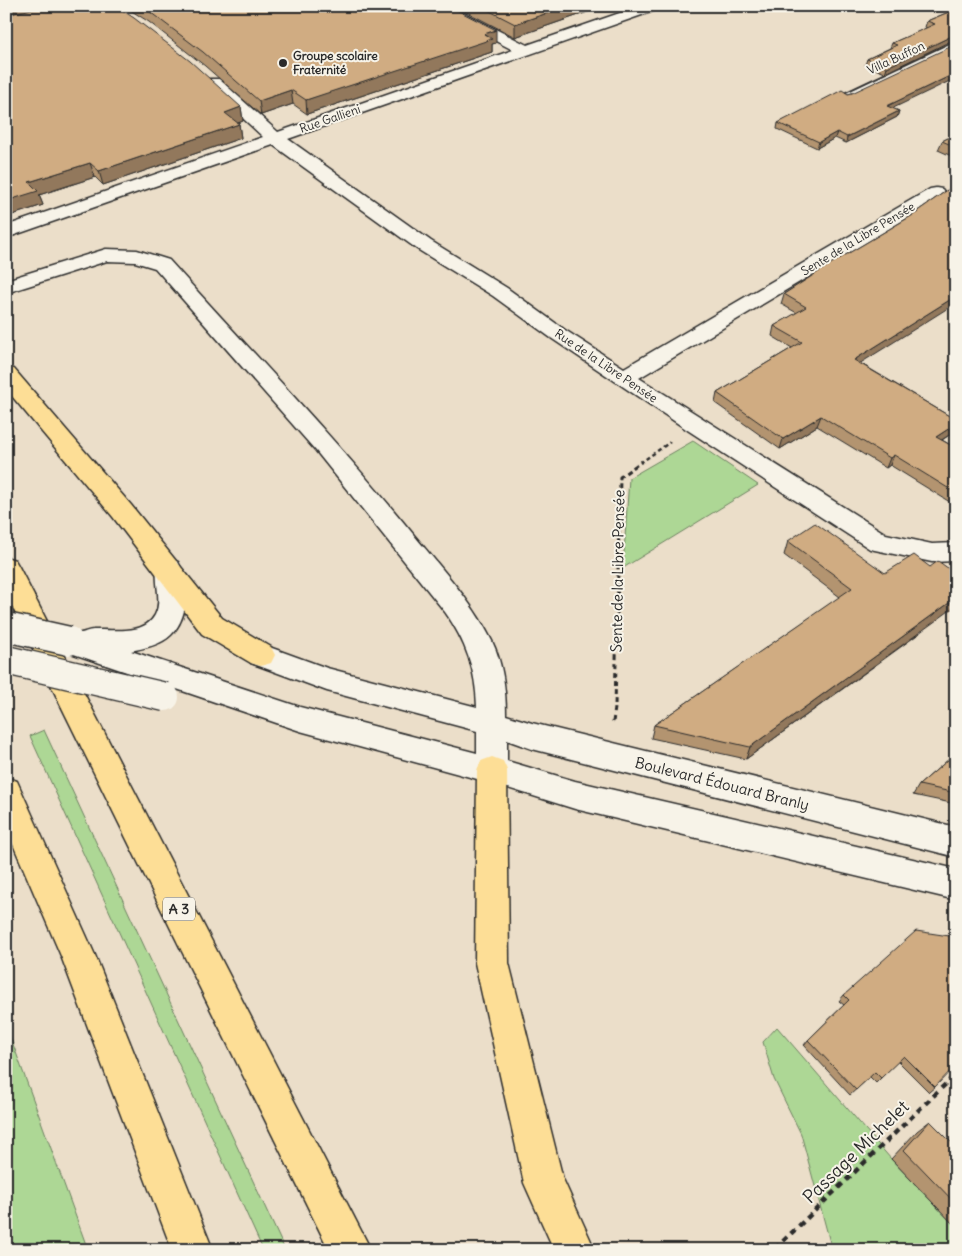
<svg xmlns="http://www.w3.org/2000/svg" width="962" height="1256" font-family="Delius,sans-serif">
  <rect width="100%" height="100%" fill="#ebdec9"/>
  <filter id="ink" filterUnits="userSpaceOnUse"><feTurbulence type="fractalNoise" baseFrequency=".02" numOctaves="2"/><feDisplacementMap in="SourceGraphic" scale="10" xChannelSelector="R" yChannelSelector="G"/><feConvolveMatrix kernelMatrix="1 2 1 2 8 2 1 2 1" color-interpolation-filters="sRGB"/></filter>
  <g filter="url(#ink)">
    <!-- green -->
    <g fill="#add795" stroke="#6c8160">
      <path d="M693,441L758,485L623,568L629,478Z"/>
      <path d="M44,730L285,1250H263L30,736Z"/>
      <path d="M6,1025L88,1250H6Z"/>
      <path d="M777,1027L891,1159L956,1227V1250H832L801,1134L774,1079L763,1042Z"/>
    </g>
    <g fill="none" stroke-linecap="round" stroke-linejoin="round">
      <defs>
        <path id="service" d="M956,41V47L850,97L847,98L842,95Z"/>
        <path id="minor" d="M432,6H450L527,45L640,6H661L659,9L288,139L431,241L507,288L565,330L624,368L930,189L936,188L942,189L945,193L942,197L639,378L886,534L932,544L956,543V561L932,562L870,549L686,429L551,338L493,296L417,249L273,145L6,238V226L263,137L207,85L205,82L207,79H219L278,132L513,50L434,9Z"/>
        <path id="tertiary" d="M106,249L137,250L169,260C249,349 333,436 409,529C438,565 471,599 492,641C503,664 506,690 506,715L532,723L956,827V857L532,749L507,740V761L575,781L956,869V900L575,809L492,783L300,731L59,649L55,641L59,633C67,631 70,632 78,633C82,634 88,630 93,630C111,629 144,636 155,615C164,598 151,578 160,562L169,559L178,562C190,583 189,617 171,635C161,645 144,648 131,651L300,707L477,753V731L327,691L251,663L247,655L251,647L261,644L327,668L477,707C476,670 466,642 445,612L316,451L155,268L135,262L107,261L6,293V280Z"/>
        <g id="motorway">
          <path d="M6,367L14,369L131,505L222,618L271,647L275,655L271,663L261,666L251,663L202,634L113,517L6,389Z"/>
          <path d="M6,557L15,560L19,567L371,1250H329L6,594Z"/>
          <path d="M492,757L503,761L507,770L509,963L563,1179L595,1250H554L524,1183L475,963L477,770L481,761Z"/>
          <path d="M6,777L17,781L95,955L213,1250H172L61,956L6,828Z"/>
        </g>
      </defs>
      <!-- service casing -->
      <use href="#service" stroke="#2b2b2b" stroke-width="4"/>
      <!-- minor casing -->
      <use href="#minor" stroke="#2b2b2b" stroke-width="3"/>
      <!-- tertiary casing -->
      <use href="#tertiary" stroke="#2b2b2b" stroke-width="3"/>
      <!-- motorway casing -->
      <use href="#motorway" stroke="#2b2b2b" stroke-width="3"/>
      <!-- path-far2 -->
      <path stroke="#2b2b2b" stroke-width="2.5" stroke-dasharray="4 3" stroke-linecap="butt" d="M640,463L670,442"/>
      <!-- path-far1 -->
      <path stroke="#2b2b2b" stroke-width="3" stroke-dasharray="5 4" stroke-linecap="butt" d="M613,722L615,708L620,477L642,461"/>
      <!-- path -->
      <path stroke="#2b2b2b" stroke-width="4.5" stroke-dasharray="6 5" stroke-linecap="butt" d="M775,1249L956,1074"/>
      <!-- service -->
      <use href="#service" fill="#f7f3e8" fill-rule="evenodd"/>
      <!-- minor -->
      <use href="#minor" fill="#f7f3e8" fill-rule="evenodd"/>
      <!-- tertiary -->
      <use href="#tertiary" fill="#f7f3e8" fill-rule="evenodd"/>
      <!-- motorway -->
      <use href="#motorway" fill="#fdde96" fill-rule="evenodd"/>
      <defs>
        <g id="tertiary-bridge">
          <path d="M6,627L69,641"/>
          <path d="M6,660L165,697"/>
        </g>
      </defs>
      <!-- tertiary-bridge casing -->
      <use href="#tertiary-bridge" stroke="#2b2b2b" stroke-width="31" stroke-linecap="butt"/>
      <!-- tertiary-bridge -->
      <use href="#tertiary-bridge" stroke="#f7f3e8" stroke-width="28"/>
    </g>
    <!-- wall -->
    <g fill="#b39470" stroke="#2b2b2b">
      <path d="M6,6L241,107L243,121L238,123L239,124L241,138L103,185L95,177L39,195L43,205L6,217Z"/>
      <path d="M124,6H449L496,43L492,44V52L307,114L293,104L261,115L205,66L149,22Z"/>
      <path d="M455,6H605L515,37Z"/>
      <path d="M956,9V40L885,73L865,65L867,59L890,48L892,43L927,28L925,27L927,21Z"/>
      <path d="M852,93L899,111L897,117L846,143L835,138L817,148L777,129L778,123L848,94Z"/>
      <path d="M956,134V158L938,150L942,141Z"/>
      <path d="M956,184L860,363L956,420V428L954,432L942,440L956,448V502L953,504L890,465L886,468L817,426L780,449L715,403L717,393L792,348L772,336L774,326L797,313L781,304L784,294L915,214L916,212Z"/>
      <path d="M788,541L885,573L920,633L746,759L651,738L654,725L840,597L784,555Z"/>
      <path d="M956,753V804L913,795L919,785Z"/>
      <path d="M844,995L935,1087L929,1092L898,1061L876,1083L870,1077L850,1095L804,1045L808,1040L844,1005L839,1001Z"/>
      <path d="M930,1121L956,1147V1227L891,1159L917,1131Z"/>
    </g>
    <!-- shaded-wall -->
    <g fill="#92785b" stroke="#2b2b2b">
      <path d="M6,6H51L6,17Z"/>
      <path d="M568,6H605L515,37V24Z"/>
      <path d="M496,30V43L492,44V52L307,114L306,100Z"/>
      <path d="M956,34L955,39L885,73L887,67Z"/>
      <path d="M956,73V78L885,112L887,106Z"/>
      <path d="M291,90L293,104L261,115L259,101Z"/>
      <path d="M241,107L243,121L228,127L225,113Z"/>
      <path d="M899,111L897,117L846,143L847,137Z"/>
      <path d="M239,124L241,138L103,185L99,171Z"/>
      <path d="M837,132L835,138L817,148L819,142Z"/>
      <path d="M90,163L95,177L39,195L43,205L6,217V201L29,182Z"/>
      <path d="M956,296V303L851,369L854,360Z"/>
      <path d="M821,416L817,426L780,449L783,439Z"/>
      <path d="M956,424V428L954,432L932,446L936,437Z"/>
      <path d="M894,455L890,465L886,468L890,458Z"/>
      <path d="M956,598V606L746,759L750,747Z"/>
    </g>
    <!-- building -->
    <g fill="#d0ac82" stroke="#2b2b2b">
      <path d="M45,6H116L134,18L190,61L241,107L225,113L239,124L99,171L90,163L29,182L38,191L6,201V15Z"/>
      <path d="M142,6H449L496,30L484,34L492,39L306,100L291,90L259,101L203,52Z"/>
      <path d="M480,6H568L515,24Z"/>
      <path d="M956,9V34L887,67L867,59L897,45L892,43L935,24L927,21Z"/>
      <path d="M956,44V73L887,106L899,111L847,137L837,132L819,142L778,123L842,90L848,94L852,93Z"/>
      <path d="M956,134V147L942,141Z"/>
      <path d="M956,184V296L854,360L956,420V424L936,437L956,448V493L894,455L890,458L821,416L783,439L717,393L802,342L774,326L806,307L784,294L832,263L918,212H916Z"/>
      <path d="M815,523L885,573L914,555L930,567L938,561L956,574V598L750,747L654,725L852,588L788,541Z"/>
      <path d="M956,753V793L919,785Z"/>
      <path d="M916,931L956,937V1065L935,1087L904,1056L881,1078L875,1072L856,1090L808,1040L849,1000L844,995Z"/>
      <path d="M930,1121L956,1147V1204L904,1150Z"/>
    </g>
  </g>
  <!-- markers -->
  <circle fill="#2b2b2b" stroke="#f7f3e8" stroke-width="2" cx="283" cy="63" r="5"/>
  <g text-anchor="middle" stroke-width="4" stroke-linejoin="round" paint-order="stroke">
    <!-- far-poi labels -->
    <g font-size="12" font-weight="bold" fill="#2b2b2b" stroke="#f7f3e8" text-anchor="start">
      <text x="293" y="60">Groupe scolaire<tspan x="293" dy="14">Fraternité</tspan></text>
    </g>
    <!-- far-street labels -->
    <g font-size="12" fill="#2b2b2b" stroke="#f7f3e8">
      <text transform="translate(896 58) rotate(-25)" y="4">Villa Buffon</text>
      <text transform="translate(330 119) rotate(-19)" y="4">Rue Gallieni</text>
      <text transform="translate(858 239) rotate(-31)" y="4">Sente de la Libre Pensée</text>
      <text transform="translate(606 366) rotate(34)" y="4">Rue de la Libre Pensée</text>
    </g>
    <!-- shield labels -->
    <rect fill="#f7f3e8" stroke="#686764" stroke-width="1" x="163" y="897.5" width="32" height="23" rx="4"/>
    <g font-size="14" font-weight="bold" fill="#2b2b2b">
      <text x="179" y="914">A 3</text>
    </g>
    <!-- street labels -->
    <g font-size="15" fill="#2b2b2b" stroke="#f7f3e8">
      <text transform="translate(618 571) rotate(-89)" y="5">Sente de la Libre Pensée</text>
      <text transform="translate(722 784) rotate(14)" y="5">Boulevard Édouard Branly</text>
    </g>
    <!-- near-street labels -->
    <g font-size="18" fill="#2b2b2b" stroke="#f7f3e8">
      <text transform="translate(856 1152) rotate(-44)" y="6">Passage Michelet</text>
    </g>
  </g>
  <!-- margin -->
  <rect width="962" height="1256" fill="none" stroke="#f7f3e8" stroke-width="25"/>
  <rect x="12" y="12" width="937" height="1231" fill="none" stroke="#2b2b2b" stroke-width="2" filter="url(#ink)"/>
</svg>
